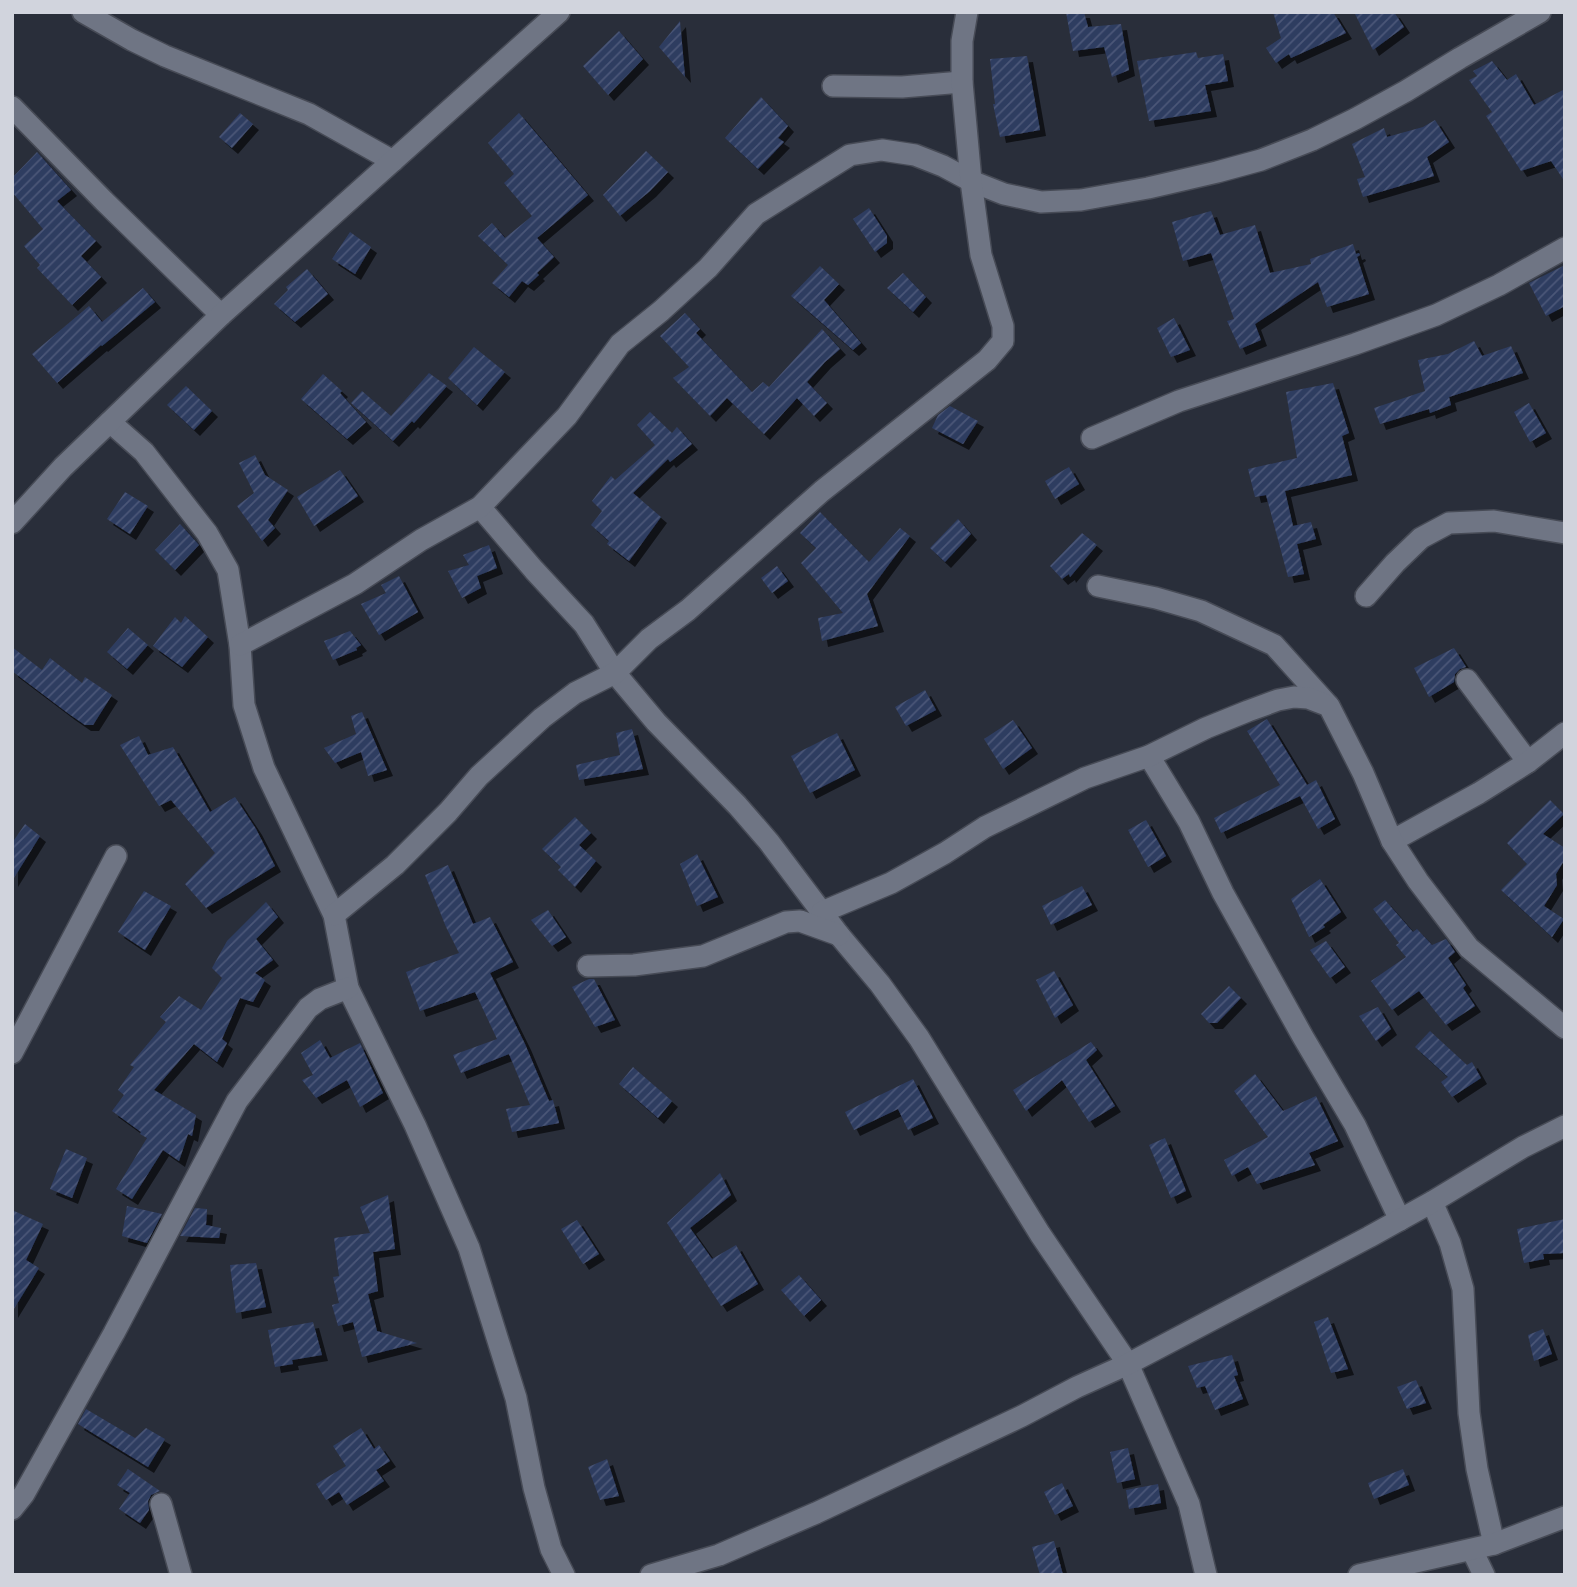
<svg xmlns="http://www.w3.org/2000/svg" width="1577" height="1587" font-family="'Playfair Display',serif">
  <defs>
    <pattern id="building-hatch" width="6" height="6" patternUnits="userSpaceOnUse" patternTransform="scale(1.75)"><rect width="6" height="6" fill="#2e3c61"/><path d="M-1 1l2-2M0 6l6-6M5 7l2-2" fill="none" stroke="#4b5777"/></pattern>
    <filter id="shadow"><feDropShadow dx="6" dy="6" stdDeviation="0" flood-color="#0009"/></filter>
  </defs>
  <rect width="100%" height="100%" fill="#292e3a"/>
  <!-- building -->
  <g fill="url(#building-hatch)" filter="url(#shadow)">
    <path d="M1066,12H1084L1088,27L1121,24L1129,70L1112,77L1104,47L1073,51Z"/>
    <path d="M1273,12H1333L1346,33L1291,58L1289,54L1276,63L1266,48L1281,38Z"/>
    <path d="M1354,12H1394L1404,27L1373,50Z"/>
    <path d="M680,21L685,77L659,47Z"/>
    <path d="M619,31L643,59L608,95L583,66Z"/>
    <path d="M1196,52L1198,58L1223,54L1228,81L1205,85L1211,111L1149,121L1137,61Z"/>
    <path d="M1027,56L1040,130L1000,137L993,104H995L990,59Z"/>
    <path d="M1492,61L1507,80L1516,74L1534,105L1565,89V182L1551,161L1521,171L1486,116L1492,112L1469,80L1477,76L1473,71Z"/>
    <path d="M761,97L788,126L778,138L784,142L758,169L725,138Z"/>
    <path d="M240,113L253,124L232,148L219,137Z"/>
    <path d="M519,113L588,195L537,238L554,257L537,273L539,275L528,285L522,281L509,297L492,283L508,265L478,236L492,223L505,238L532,216L504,183L514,174L488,143Z"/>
    <path d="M1435,120L1449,142L1427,157L1434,176L1363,197L1357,179L1365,177L1352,144L1384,128L1387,137L1423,127Z"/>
    <path d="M646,151L668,172L650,191L620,216L603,195Z"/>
    <path d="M37,152L71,190L57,201L96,241L81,256L101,277L72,305L37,268L40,265L24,246L43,229L12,192V178Z"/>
    <path d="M869,208L887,236V243L875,252L853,219Z"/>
    <path d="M1211,211L1220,235L1255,225L1270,273L1311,264L1310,259L1353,244L1356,254L1359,253L1360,255L1357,257L1369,294L1327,307L1318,282L1255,324L1261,340L1240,349L1227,321L1234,319L1211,253L1183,261L1172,222Z"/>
    <path d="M350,232L371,247L355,274L332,259Z"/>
    <path d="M1565,265V306L1546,316L1529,283Z"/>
    <path d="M820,266L839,284L824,300L861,343L853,350L791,296Z"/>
    <path d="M307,269L328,294L295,322L274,304L288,290L286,287Z"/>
    <path d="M903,273L926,297L913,312L887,288Z"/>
    <path d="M143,288L155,302L102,346L101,345L57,383L32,354L89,306L102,322Z"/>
    <path d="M685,313L700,329L696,333L752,392L763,382L769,387L822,329L840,349L825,362L807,382L827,403L814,416L797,398L764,434L727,398L710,416L673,378L689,367L660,336Z"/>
    <path d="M1174,318L1190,350L1171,357L1157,328Z"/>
    <path d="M1474,341L1482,356L1511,346L1523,373L1449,397L1451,405L1430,413L1429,409L1380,424L1374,408L1425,391L1418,360L1448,354Z"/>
    <path d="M474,347L505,372L477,405L448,378Z"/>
    <path d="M429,373L447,386L414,423L412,421L393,441L351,403L362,391L391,416Z"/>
    <path d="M323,374L342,391L340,393L366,422L347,439L301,399Z"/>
    <path d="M1333,383L1349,433L1342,436L1352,475L1285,491L1293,526L1311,522L1316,539L1297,544L1304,574L1288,577L1266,495L1255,497L1248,469L1297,458L1286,392Z"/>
    <path d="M186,386L212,411L194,430L167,405Z"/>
    <path d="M1529,403L1546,433L1530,442L1514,412Z"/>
    <path d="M950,406L978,421L963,444L932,428L938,415Z"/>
    <path d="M650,412L672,433L677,427L692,444L670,462L668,459L633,493L661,517L629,561L607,544L609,541L591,525L602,511L592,501L611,476L615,480L655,445L637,425Z"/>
    <path d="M255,455L265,475L288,490L268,520L275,528L262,541L237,506L254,493L239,463Z"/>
    <path d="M1069,467L1079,484L1055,499L1045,481Z"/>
    <path d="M340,470L358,496L314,526L297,497Z"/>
    <path d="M125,492L148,506L130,534L107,519Z"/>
    <path d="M820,512L869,562L900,528L910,536L867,594L878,626L822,641L818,618L843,613L801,563L816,548L800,533Z"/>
    <path d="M958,519L971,534L945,562L930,548Z"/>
    <path d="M180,524L199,545L175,570L155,550Z"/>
    <path d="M1082,533L1097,545L1070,577L1069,574L1062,579L1050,566Z"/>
    <path d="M489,545L497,568L477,576L481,588L462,598L448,571L469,565L463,555Z"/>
    <path d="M777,566L788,581L772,593L761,578Z"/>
    <path d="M399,576L418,612L379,635L361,604L386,593L381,585Z"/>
    <path d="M185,616L208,637L182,667L153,646L175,617L181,623Z"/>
    <path d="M128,628L148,645L127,669L107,652Z"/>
    <path d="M350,631L361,645L356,648L357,650L333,660L324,641Z"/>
    <path d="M12,647L42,670L50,658L82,683L85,677L112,695L93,725H85L69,714L12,671Z"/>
    <path d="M1454,648L1466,667L1460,669L1455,674L1454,682L1429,697L1414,668Z"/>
    <path d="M925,690L936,710L906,726L895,707Z"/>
    <path d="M362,712L387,770L368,776L361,752L335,763L324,748L356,734L351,716Z"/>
    <path d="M1267,719L1307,785L1316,780L1335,819L1318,829L1300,796L1221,833L1214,818L1280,785L1247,731Z"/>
    <path d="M1013,720L1032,748L1003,769L984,739Z"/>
    <path d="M632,729L643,769L579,780L576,765L620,755L616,733Z"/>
    <path d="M837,733L855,770L810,793L791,756Z"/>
    <path d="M139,736L148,755L173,747L210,812L235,797L256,829L275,866L206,908L185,884L215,853L171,800L159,806L120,745Z"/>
    <path d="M1550,800L1564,814L1543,834L1565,848V859L1556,874L1557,885L1544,906L1564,919L1552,937L1501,890L1527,864L1507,843Z"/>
    <path d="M575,817L591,833L579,845L596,861L575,887L558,870L561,867L542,849Z"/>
    <path d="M1146,820L1166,856L1148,867L1128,830Z"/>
    <path d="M25,824L40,836L12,881V843Z"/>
    <path d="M697,854L718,897L697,906L680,864Z"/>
    <path d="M448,865L473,924L490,917L513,962L490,973L525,1044L549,1101L553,1100L559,1123L512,1132L506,1109L530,1105L509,1054L461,1073L453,1055L497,1039L475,992L420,1011L406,972L459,953L446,927L425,875Z"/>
    <path d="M1320,879L1341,912L1323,925L1325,927L1309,937L1291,899Z"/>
    <path d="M1082,886L1092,905L1051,925L1042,906Z"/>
    <path d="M144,891L171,906L145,950L118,932Z"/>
    <path d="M1385,900L1413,932L1417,929L1432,945L1446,939L1455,952L1448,958L1466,985L1463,988L1475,1006L1446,1025L1419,991L1392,1010L1371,981L1406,957L1396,945L1399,943L1373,909Z"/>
    <path d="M266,902L278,917L256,939L273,960L255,973L265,980L253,1002L240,998L222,1039L227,1043L217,1062L194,1044L154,1090L196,1115L192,1136L188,1134L179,1161L163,1150L132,1199L116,1189L147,1138L140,1134L141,1132L112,1111L124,1095L118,1090L134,1067L130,1065L166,1022L160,1017L179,996L201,1010L222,978L212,968L227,941Z"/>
    <path d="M548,910L566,937L552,946L531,920Z"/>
    <path d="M1326,941L1345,967L1330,978L1310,950Z"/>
    <path d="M1054,971L1073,1005L1055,1018L1036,980Z"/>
    <path d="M589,979H594L615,1020L595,1027L572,987Z"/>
    <path d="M1229,986L1241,998L1217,1023H1209L1201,1014Z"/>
    <path d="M1378,1007L1391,1029L1376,1041L1359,1016Z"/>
    <path d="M1430,1031L1467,1065L1472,1062L1481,1078L1452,1097L1441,1082L1448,1077L1415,1047Z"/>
    <path d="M320,1040L330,1058L360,1043L383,1093L360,1107L347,1080L316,1098L302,1080L313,1075L301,1053Z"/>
    <path d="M1091,1042L1097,1050L1086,1060L1115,1106L1089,1122L1062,1080L1026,1111L1013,1090Z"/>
    <path d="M633,1067L672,1101L658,1118L619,1084Z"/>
    <path d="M1255,1074L1283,1111L1316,1096L1338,1141L1309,1153L1315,1165L1257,1184L1248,1167L1232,1176L1224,1160L1268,1137L1234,1091Z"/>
    <path d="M913,1079L933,1118L908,1130L898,1109L854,1130L845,1112Z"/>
    <path d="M1165,1138L1186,1191L1171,1198L1149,1145Z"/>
    <path d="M66,1149L87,1158L72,1198L50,1189Z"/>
    <path d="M720,1173L731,1195L690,1228L712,1259L736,1245L758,1284L721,1306L667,1223Z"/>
    <path d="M388,1195L395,1249L373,1252L378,1291L368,1294L377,1331L417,1343L362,1357L353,1322L338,1326L332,1305L339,1303L333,1277L339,1276L334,1238L370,1233L360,1207Z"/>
    <path d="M127,1206L162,1214L147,1243L122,1236Z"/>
    <path d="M195,1208L207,1209L206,1225L221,1228L219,1238L180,1236Z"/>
    <path d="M12,1210L43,1224L26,1260L39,1268L12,1312Z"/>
    <path d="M1565,1219V1253L1543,1254L1544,1259L1524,1263L1517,1229Z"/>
    <path d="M577,1220L599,1254L583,1264L561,1229Z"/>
    <path d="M256,1263L266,1307L236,1313L230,1265Z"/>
    <path d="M799,1275L821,1300L804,1316L781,1290Z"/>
    <path d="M1328,1317L1348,1369L1331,1373L1314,1322Z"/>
    <path d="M313,1322L322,1355L292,1360L293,1364L275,1367L268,1330Z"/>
    <path d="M1543,1329L1552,1354L1534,1361L1528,1335Z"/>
    <path d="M1232,1355L1238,1375L1234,1376L1243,1399L1215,1410L1205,1386L1197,1388L1188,1366Z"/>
    <path d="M1416,1380L1426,1403L1407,1409L1397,1387Z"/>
    <path d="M86,1409L135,1438L146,1428L165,1439L148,1467L78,1424Z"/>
    <path d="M361,1428L374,1449L379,1445L390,1461L376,1470L384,1481L347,1505L339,1492L326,1500L316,1484L346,1466L333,1446Z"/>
    <path d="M1128,1448L1135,1479L1117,1483L1110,1452Z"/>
    <path d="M607,1459L619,1496L600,1500L588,1467Z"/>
    <path d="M128,1469L160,1491L151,1495L148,1501L149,1510L140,1523L119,1509L130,1493L117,1485Z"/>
    <path d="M1403,1469L1409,1485L1374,1499L1368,1483Z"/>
    <path d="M1062,1483L1073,1506L1055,1515L1044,1492Z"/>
    <path d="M1158,1484L1161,1503L1129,1509L1126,1490Z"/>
    <path d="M1054,1541L1063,1575H1040L1032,1547Z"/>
  </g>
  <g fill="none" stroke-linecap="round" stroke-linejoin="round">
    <defs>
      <g id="minor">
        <path d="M83,12L132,40L165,56L309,114L393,161"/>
        <path d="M833,86L902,87L962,82"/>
        <path d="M12,107L104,201L221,315"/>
        <path d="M110,422L144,452L207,533L228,570L240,645L244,705L264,768L334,915L348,988L415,1125L469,1248L516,1398L534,1488L551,1549L564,1575"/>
        <path d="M1092,438L1179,401L1355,344L1436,315L1499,285L1565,248"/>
        <path d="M480,507L534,570L584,624L615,673L656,722L737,805L769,842L839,935L880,984L919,1038L1040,1234L1128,1364L1189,1504L1206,1575"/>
        <path d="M12,523L63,467L221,315L559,12"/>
        <path d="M1098,586L1156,598L1201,611L1274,645L1328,705"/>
        <path d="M1366,596L1395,563L1421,538L1449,523L1494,521L1565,533"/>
        <path d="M240,645L355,584L421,540L480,507L567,416L620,344L661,311L708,268L756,214L850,155L882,150L915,155L943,166L971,181L1004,194L1041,202L1081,200L1148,188L1217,172L1261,160L1312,140L1355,119L1406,91L1460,58L1540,12"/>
        <path d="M1467,680L1528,762"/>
        <path d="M1149,756L1189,822L1223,893L1303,1037L1355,1125L1400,1220"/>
        <path d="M1392,841L1479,793L1528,762L1565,733"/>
        <path d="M822,912L891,883L945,853L985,827L1085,778L1149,756L1206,728L1248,711L1278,700L1294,697L1308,698L1329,706L1363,773L1392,841L1418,881L1469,948L1565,1028"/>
        <path d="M334,915L395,865L448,812L479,776L542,718L575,693L615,673L649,639L688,610L822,491L987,360L1003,341V326L981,255L971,181L962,82V41L967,12"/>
        <path d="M588,966L634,965L703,956L786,922L800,921L839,935"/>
        <path d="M12,1053L116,856"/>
        <path d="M1432,1202L1450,1243L1463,1289L1469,1413L1477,1469L1494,1544"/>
        <path d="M161,1504L181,1575"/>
        <path d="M12,1509L24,1494L114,1333L237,1101L308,1008L320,999L348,988"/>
        <path d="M1472,1550L1484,1575"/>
        <path d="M651,1575L719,1555L816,1513L1022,1416L1077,1387L1128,1364L1369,1237L1432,1202L1523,1147L1565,1126"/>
        <path d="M1359,1575L1494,1544L1565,1517"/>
      </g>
    </defs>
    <!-- minor casing -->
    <use href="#minor" stroke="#474b56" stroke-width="24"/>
    <!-- minor -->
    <use href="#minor" stroke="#6f7584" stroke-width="21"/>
  </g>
  <!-- border -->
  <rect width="1577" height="1587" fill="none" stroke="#d1d4dd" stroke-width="28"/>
</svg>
